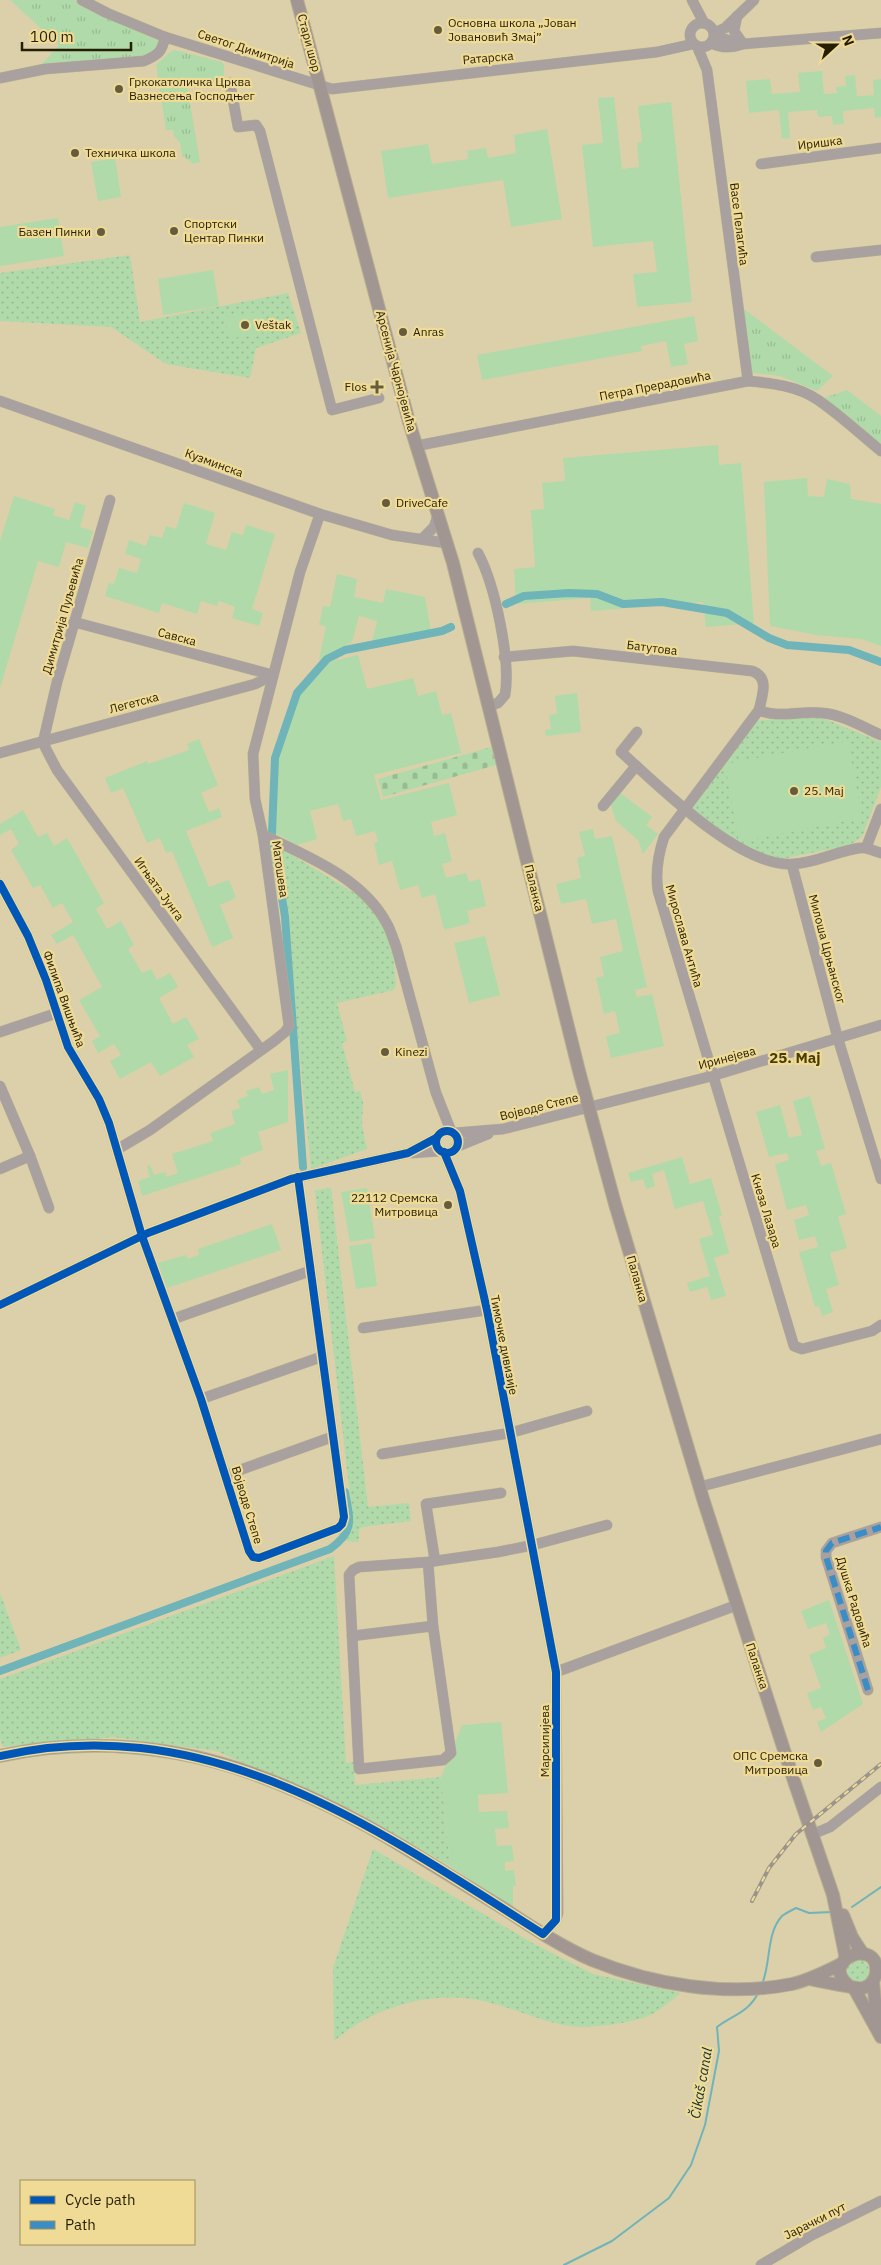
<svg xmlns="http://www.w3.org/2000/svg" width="881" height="2265" font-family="'IBM Plex Sans',sans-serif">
  <defs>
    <pattern id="grass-dots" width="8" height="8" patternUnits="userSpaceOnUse" patternTransform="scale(1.25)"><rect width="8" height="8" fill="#b1daaa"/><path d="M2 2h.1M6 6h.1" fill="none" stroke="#98bb91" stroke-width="1.8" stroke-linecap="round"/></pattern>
    <pattern id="cemetery-stones" width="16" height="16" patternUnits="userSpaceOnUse" patternTransform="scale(1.25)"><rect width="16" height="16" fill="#b1daaa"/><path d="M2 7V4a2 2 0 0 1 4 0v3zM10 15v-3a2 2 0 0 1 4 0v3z" fill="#98bb91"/></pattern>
    <pattern id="park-tufts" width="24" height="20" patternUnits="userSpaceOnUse" patternTransform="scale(1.25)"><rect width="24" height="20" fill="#b1daaa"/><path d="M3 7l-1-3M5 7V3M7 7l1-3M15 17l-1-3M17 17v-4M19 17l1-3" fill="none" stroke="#98bb91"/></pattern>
  </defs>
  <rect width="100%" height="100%" fill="#dbd0aa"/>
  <!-- grass -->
  <g fill="url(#grass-dots)">
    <path d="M130,255L140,322L288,293L301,333L256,348L250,378L166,364L111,327L0,321V273Z"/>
    <path d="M815,715L881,742V787L862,837L850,845L782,859L746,851L693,810V807L754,721Z"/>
    <path d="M279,847L361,897L375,914L386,933L394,960L396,984L394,990L337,1003L347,1041L342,1043L355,1092L360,1091L363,1103L362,1125L367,1149L311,1169Z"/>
    <path d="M331,1188L368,1507L409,1503L411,1521L362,1527L359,1530V1542L346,1541L353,1522L315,1190Z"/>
    <path d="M334,1556L346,1763L354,1762L355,1785L441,1777L450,1866L355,1811L216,1751L113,1737L3,1747L0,1738V1679Z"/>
    <path d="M0,1593L21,1650L0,1658Z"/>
    <path d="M373,1849L536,1945L593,1974L681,1993C671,2000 661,2010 650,2015C634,2023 590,2029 571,2026C546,2023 516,2009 491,2003C436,1988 377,2005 334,2041L333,1968Z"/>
    <circle cx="858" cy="1971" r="11"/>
  </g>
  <!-- cemetery -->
  <path fill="url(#cemetery-stones)" d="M491,747L496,765L383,797L378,779Z"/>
  <!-- park -->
  <g fill="url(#park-tufts)">
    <path d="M10,0H74L106,17L159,41C155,52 150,53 139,57L41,65L59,45Z"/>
    <path d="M175,50L222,62L224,65V80L187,85L200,162L193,164L182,155L180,143L174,136L173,130H166L156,65L170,52Z"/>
    <path d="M744,309L833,376L817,391L780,376L752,373Z"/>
    <path d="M847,390L881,416V445L824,398Z"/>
  </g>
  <!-- garden -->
  <g fill="#b1daaa">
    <path d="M822,71L824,94L837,93L836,87L846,86L845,76L855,75L857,96L874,95L873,80L881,79V117L875,118L874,108L843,111L844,124L833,125L832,116L818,117L817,110L788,112L790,138L782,139L779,110L749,113L746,81L770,79L772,94L800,92L798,73Z"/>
    <path d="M614,97L622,169L639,167L637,143L642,142L638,106L671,102L692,302L637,307L633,274L657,272L653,241L593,247L582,145L603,143L598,98Z"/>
    <path d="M547,129L562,219L511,227L503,180L388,198L381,151L428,144L432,164L468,159L467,151L486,148L488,158L516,153L514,135Z"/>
    <path d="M115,158L121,197L98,201L91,162Z"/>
    <path d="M58,218L64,256L0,266V227Z"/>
    <path d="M213,270L219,306L163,315L158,279Z"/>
    <path d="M262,311L266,332L229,339L225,317Z"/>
    <path d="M694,316L698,341L684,344L688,364L671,367L666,341L641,346L642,351L482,380L477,355Z"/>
    <path d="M718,445L719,465L741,463L754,623L706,627L703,602L591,611L590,598L516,604L514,569L535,567L531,510L544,509L542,483L565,481L563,458Z"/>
    <path d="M807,478L808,496L824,497L827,479L850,484L851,499L881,504V646L861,639L816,635L770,626L764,482Z"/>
    <path d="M14,496L55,509L53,515L69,520L75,502L86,506L80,527L93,531L88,548L66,542L59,567L38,561L0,688V541Z"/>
    <path d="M184,503L215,513L206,544L226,550L232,532L243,535L246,525L275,534L252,609L263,613L259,626L232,618L235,607L219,601L217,606L201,601L197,614L162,603L159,613L105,596L109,583L114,584L119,568L137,573L141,559L125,554L129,540L146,546L150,535L162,538L166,526L176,529Z"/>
    <path d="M337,574L357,579L354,597L383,603L386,589L425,597L431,632L372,641L377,621L359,616L352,642L319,660L326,626L319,625L323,606L330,607Z"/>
    <path d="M358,655L367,689L413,678L418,696L436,691L442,715L451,713L461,753L374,775L381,800L449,783L457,815L431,822L434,836L445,833L452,861L442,864L446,878L466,873L469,882L480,879L486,906L467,911L470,923L444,930L435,894L422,898L418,885L400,890L392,861L379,865L374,843L378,842L375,831L356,836L351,819L343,821L338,804L310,811L317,839L297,845L275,833L278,760L300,692L329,662Z"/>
    <path d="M577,693L581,732L546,736L545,730L551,729L549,715L557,714L555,696Z"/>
    <path d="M199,739L218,785L201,793L209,812L219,808L222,817L186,831L209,887L229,880L236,898L220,905L233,938L212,947L172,851L166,853L160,838L147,843L123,788L111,793L105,778L147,761L148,764L189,750L187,744Z"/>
    <path d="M848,741L862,818L739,842L725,764Z"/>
    <path d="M619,792L652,817L646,825L658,834L643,854L638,840L616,821L610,803Z"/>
    <path d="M23,810L38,837L47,833L54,846L67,838L104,903L96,909L107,929L121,921L134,945L128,949L142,973L151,969L157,980L170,973L178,987L159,998L173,1024L186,1017L199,1039L187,1045L194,1057L160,1076L151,1062L120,1079L110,1061L121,1055L114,1044L98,1053L92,1041L100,1036L79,1000L102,987L73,935L57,944L51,935L73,922L62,903L53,908L40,885L33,888L11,850L19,844L11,829L0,835V824Z"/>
    <path d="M593,829L595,839L612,836L647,987L635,990L637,997L652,994L664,1046L611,1058L606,1036L620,1033L615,1011L604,1014L596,978L604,976L600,957L623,951L616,919L592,924L586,899L561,904L556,884L581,878L577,858L585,856L579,832Z"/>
    <path d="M485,936L500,995L469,1003L454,943Z"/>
    <path d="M288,1070V1122L258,1132L263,1150L240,1158L241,1164L142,1196L138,1181L150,1177L147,1166L150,1165L154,1175L165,1172L167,1177L178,1173L172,1154L213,1141L210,1133L235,1124L231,1111L240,1108L237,1100L248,1096L246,1091L259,1087L262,1094L274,1090L270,1074Z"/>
    <path d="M810,1096L825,1149L816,1151L821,1166L831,1163L846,1214L838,1217L847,1248L830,1253L839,1285L826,1289L833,1312L822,1316L819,1306L815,1307L799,1252L818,1247L815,1236L799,1240L794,1220L809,1215L806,1205L787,1210L775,1164L789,1160L787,1153L769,1157L756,1112L780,1105L789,1138L802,1135L793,1101Z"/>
    <path d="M682,1157L690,1184L711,1178L722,1215L719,1217L729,1253L714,1258L726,1296L711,1300L707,1287L690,1292L687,1283L710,1276L699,1239L713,1235L703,1201L675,1209L664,1170L652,1174L655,1186L646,1189L643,1179L631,1182L628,1173Z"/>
    <path d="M367,1188L375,1238L350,1242L341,1192Z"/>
    <path d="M272,1224L281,1250L167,1288L158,1263L186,1255L188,1259L199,1255L198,1249Z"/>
    <path d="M371,1243L377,1286L356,1289L349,1246Z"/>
    <path d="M829,1600L863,1704L821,1732L817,1722L826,1718L821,1707L813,1710L807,1693L821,1688L809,1655L826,1648L823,1638L830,1634L826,1623L808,1629L801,1611Z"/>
    <path d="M501,1722L508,1793L478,1795L479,1812L507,1811L509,1828L495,1829L497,1846L512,1845L514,1861L505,1862V1871L514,1870L516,1886H513V1908L450,1866L441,1777L462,1725Z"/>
  </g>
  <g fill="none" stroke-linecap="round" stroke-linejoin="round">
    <!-- stream -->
    <g stroke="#6fb4b8" stroke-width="2">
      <path d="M852,1907L881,1887"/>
      <path d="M762,1984C771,1964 766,1933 782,1916C786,1913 792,1910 796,1908L809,1913L832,1912"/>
      <path d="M564,2265L612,2241L669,2198L691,2165L705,2125L719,2051L717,2027C733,2015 749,2012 758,1993"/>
    </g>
    <!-- canal -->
    <g stroke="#6fb4b8" stroke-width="8">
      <path d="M506,604L524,596L569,593L597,594L623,604L662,602L727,613L769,638L787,645L849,650L881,662"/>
      <path d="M272,833L275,758L297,693L327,659L345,650L442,631L451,627"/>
      <path d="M274,846L285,917L303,1167"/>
      <path d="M0,1671L330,1549C355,1531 350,1520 345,1492"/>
    </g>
    <defs>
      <g id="minor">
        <path d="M82,0L107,13L165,37L332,89L657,52L693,44"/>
        <path d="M692,0L704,23"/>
        <path d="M737,16L734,31L743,44"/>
        <circle cx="702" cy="35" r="12"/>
        <path d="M714,33L725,28L754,0"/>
        <path d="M714,36L742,44"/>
        <path d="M711,43C721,48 733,48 743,44L881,33"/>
        <path d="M697,46L707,70L748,381"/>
        <path d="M0,78L45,69L144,61C158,55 162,52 165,37"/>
        <path d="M230,83L238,127L256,125L260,131L332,410L379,398"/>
        <path d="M761,164L881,148"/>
        <path d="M816,257L881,250"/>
        <path d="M0,401L320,514L392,535L446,543"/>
        <path d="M416,446L748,381C771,383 798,386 818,400C840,415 860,434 881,451"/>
        <path d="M110,500L57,682L44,738L45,747L57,770L261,1050"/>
        <path d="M422,539L434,527L438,515"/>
        <path d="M478,553C495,585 511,660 505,695L498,703L488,706"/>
        <path d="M74,622L273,675"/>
        <path d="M504,657L573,651L752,671C770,677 762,696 759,710L664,837C658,855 655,871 658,891L794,1346L802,1349L872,1331L881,1325"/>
        <path d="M759,710C778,719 802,710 823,713C843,715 863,727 881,735"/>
        <path d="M637,732L621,752C659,786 740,868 793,864C816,863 837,851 860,848H866L881,853"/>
        <path d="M0,753L255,684L273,675"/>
        <path d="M603,806L636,766"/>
        <path d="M263,835C307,856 363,878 387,924C391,931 393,939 396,946L436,1093L451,1131"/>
        <path d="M866,848L881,809"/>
        <path d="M792,865L838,1039L881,1179"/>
        <path d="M0,884L28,936L46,980L68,1047L99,1099L109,1123L142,1236L201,1399L249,1551L253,1557L259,1558L338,1528L342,1524L344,1517L298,1177"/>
        <path d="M0,1032L57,1013"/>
        <path d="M0,1086L30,1156L0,1169"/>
        <circle cx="447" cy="1142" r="11"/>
        <path d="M454,1133L503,1129L712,1076L881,1025"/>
        <path d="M456,1147L488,1134"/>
        <path d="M118,1149L150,1130L274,1041L285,1032L289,1026L263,835L255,799L253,754L300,572L320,514"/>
        <path d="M444,1152L460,1191L487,1310L556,1672L558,1913L556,1920L543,1934"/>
        <path d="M412,1153L440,1151"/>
        <path d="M30,1156L49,1208"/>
        <path d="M0,1305L148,1233L291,1179L408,1153L436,1138"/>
        <path d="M173,1319L310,1271"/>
        <path d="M363,1328L487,1310"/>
        <path d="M201,1399L321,1357"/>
        <path d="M382,1454L510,1433L587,1411"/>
        <path d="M226,1475L332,1437"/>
        <path d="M699,1487L881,1439"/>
        <path d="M435,1561L426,1504L501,1493"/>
        <path d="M428,1562L433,1626L451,1753L443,1760L359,1769L349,1575L353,1570L359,1567L428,1562L498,1552L533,1545L607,1525"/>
        <path d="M352,1636L433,1626"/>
        <path d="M556,1672L737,1605"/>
        <path d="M868,1690L826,1557V1551L832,1543L881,1527"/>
        <path d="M813,1834L830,1827L881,1787"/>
        <path d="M761,2265L812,2235L881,2201"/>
      </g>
      <g id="major">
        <path d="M297,0L409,422L453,563L579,1071L615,1204L704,1502L794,1781L833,1895L846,1959"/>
        <path d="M0,1756C85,1737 178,1745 259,1776C310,1795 359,1820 405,1848C439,1869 472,1889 506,1910C533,1928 562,1947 592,1960C653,1985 727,1997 792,1984C810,1980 827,1971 843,1963"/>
        <path d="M843,1915L852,1937L863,1954"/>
        <path d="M810,1979C818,1981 858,1989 863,1988C870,1986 875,1980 876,1973C880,1936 818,1959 848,1985"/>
        <path d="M873,1981L877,2021"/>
        <path d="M854,1988L881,2037"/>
      </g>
    </defs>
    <!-- minor casing -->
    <use href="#minor" stroke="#b6ae90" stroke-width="11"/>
    <!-- major casing -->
    <use href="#major" stroke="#b6ae90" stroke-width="14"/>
    <!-- minor -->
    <use href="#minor" stroke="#a9a0a0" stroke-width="10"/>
    <!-- major -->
    <use href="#major" stroke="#a29692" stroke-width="12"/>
    <defs>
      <path id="rail" d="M752,1901L769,1868L796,1834L881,1764"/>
    </defs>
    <!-- rail casing -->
    <use href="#rail" stroke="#9b948b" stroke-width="4"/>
    <!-- rail -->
    <use href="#rail" stroke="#efdb96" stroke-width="2" stroke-dasharray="5.5" stroke-linecap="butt"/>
    <!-- quiet -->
    <path stroke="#3a8dc5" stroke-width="6" stroke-dasharray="12 6" stroke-linecap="butt" d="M868,1690L826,1557V1551L832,1543L881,1527"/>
    <defs>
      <g id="cycleway">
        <path d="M0,884L28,936L46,980L68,1047L99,1099L109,1123L142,1236L201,1399L249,1551L253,1557L259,1558L338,1528L342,1524L344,1517L298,1177"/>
        <circle cx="447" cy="1142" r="11"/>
        <path d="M0,1305L148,1233L291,1179L408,1153L436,1138"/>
        <path d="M0,1756C209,1709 376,1828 543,1934L556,1920V1672L487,1310L460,1191L444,1152"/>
      </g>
    </defs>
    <!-- cycleway casing -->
    <use href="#cycleway" stroke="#efdb96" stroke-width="11"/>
    <!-- cycleway -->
    <use href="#cycleway" stroke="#0057b8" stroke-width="8"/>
  </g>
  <!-- markers -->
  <g fill="#655c3d" stroke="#efdb96" stroke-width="2">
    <circle cx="438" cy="30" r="5"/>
    <circle cx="119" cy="89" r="5"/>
    <circle cx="75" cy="153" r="5"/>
    <circle cx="174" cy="231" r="5"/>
    <circle cx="101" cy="232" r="5"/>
    <circle cx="245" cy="325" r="5"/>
    <circle cx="403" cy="332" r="5"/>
    <path d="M374.5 379.5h5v5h5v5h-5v5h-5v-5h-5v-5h5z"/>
    <circle cx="386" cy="503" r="5"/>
    <circle cx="794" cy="791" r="5"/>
    <circle cx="385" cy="1052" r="5"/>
    <circle cx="448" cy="1205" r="5"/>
    <circle cx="818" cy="1763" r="5"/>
  </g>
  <g text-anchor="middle" stroke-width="4.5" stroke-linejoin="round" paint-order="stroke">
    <!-- poi labels -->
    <g font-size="12" fill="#261e03" stroke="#efdb96" text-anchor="start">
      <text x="448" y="27">Основна школа „Јован<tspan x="448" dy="14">Јовановић Змај”</tspan></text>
      <text x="129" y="86">Гркокатоличка Црква<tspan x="129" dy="14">Вазнесења Господњег</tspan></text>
      <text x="85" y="157">Техничка школа</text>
      <text x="184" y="228">Спортски<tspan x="184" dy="14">Центар Пинки</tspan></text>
      <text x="91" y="236" text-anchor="end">Базен Пинки</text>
      <text x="255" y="329">Veštak</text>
      <text x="413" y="336">Anras</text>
      <text x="367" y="391" text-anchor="end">Flos</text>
      <text x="396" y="507">DriveCafe</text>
      <text x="804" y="795">25. Maj</text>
      <text x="395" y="1056">Kinezi</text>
      <text x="438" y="1202" text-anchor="end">22112 Сремска<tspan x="438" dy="14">Митровица</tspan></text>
      <text x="808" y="1760" text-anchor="end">ОПС Сремска<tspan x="808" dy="14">Митровица</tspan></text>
    </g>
    <!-- street labels -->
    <g font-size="12" fill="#261e03" stroke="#efdb96">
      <text transform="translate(309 43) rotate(75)" y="4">Стари шор</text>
      <text transform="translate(246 49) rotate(18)" y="4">Светог Димитрија</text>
      <text transform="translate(488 58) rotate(-5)" y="4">Ратарска</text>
      <text transform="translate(820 143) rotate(-7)" y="4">Иришка</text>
      <text transform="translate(739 224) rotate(83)" y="4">Васе Пелагића</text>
      <text transform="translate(396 371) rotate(75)" y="4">Арсенија Чарнојевића</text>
      <text transform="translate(655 386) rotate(-11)" y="4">Петра Прерадовића</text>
      <text transform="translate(214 463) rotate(20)" y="4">Кузминска</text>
      <text transform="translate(63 616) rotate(-74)" y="4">Димитрија Пуљевића</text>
      <text transform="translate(177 637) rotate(15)" y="4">Савска</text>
      <text transform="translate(652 648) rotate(7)" y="4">Батутова</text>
      <text transform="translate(134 703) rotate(-15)" y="4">Легетска</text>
      <text transform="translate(280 869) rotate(82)" y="4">Матошева</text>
      <text transform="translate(534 888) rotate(76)" y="4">Паланка</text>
      <text transform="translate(159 889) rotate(54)" y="4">Игњата Јунга</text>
      <text transform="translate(684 936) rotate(74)" y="4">Мирослава Антића</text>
      <text transform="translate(827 949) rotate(75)" y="4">Милоша Црњанског</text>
      <text transform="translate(64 999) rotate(70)" y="4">Филипа Вишњића</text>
      <text transform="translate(727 1058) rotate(-15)" y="4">Иринејева</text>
      <text transform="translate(539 1107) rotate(-14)" y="4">Војводе Степе</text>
      <text transform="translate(766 1211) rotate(73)" y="4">Кнеза Лазара</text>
      <text transform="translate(637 1279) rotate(74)" y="4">Паланка</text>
      <text transform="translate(504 1345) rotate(79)" y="4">Тимочке дивизије</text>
      <text transform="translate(247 1505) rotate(73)" y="4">Војводе Степе</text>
      <text transform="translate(854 1602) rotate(73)" y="4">Душка Радовића</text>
      <text transform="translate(757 1666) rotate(72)" y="4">Паланка</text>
      <text transform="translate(545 1741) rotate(-90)" y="4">Марсилијева</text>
      <text transform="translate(815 2221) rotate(-27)" y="4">Јарачки пут</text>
    </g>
    <!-- water labels -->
    <g font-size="14" font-style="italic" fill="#103037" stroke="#efdb96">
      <text transform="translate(701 2083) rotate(-80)" y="5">Čikaš canal</text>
    </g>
    <!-- quarter labels -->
    <g font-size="15" font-weight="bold" fill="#4a3d04" stroke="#efdb96">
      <text x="795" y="1063">25. Мај</text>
    </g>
  </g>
  <!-- legend -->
  <rect x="20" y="2180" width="175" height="65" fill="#efdb96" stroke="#9f8f5b"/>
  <rect x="30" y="2196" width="25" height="8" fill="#0057b8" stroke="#9f8f5b"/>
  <text x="65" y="2205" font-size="15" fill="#261e03">Cycle path</text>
  <rect x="30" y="2221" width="25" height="8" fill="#3a8dc5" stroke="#9f8f5b"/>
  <text x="65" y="2230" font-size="15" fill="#261e03">Path</text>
  <!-- north arrow -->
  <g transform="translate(836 45) rotate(69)" stroke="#efdb96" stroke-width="4" paint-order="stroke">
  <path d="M0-4L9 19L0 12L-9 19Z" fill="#261e03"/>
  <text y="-8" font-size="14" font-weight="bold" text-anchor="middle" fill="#261e03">N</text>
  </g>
  <!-- scale -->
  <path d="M22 42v8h109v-8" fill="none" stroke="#261e03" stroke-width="2.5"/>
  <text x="30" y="42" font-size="15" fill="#261e03" stroke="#efdb96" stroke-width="4" paint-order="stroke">100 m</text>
</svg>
